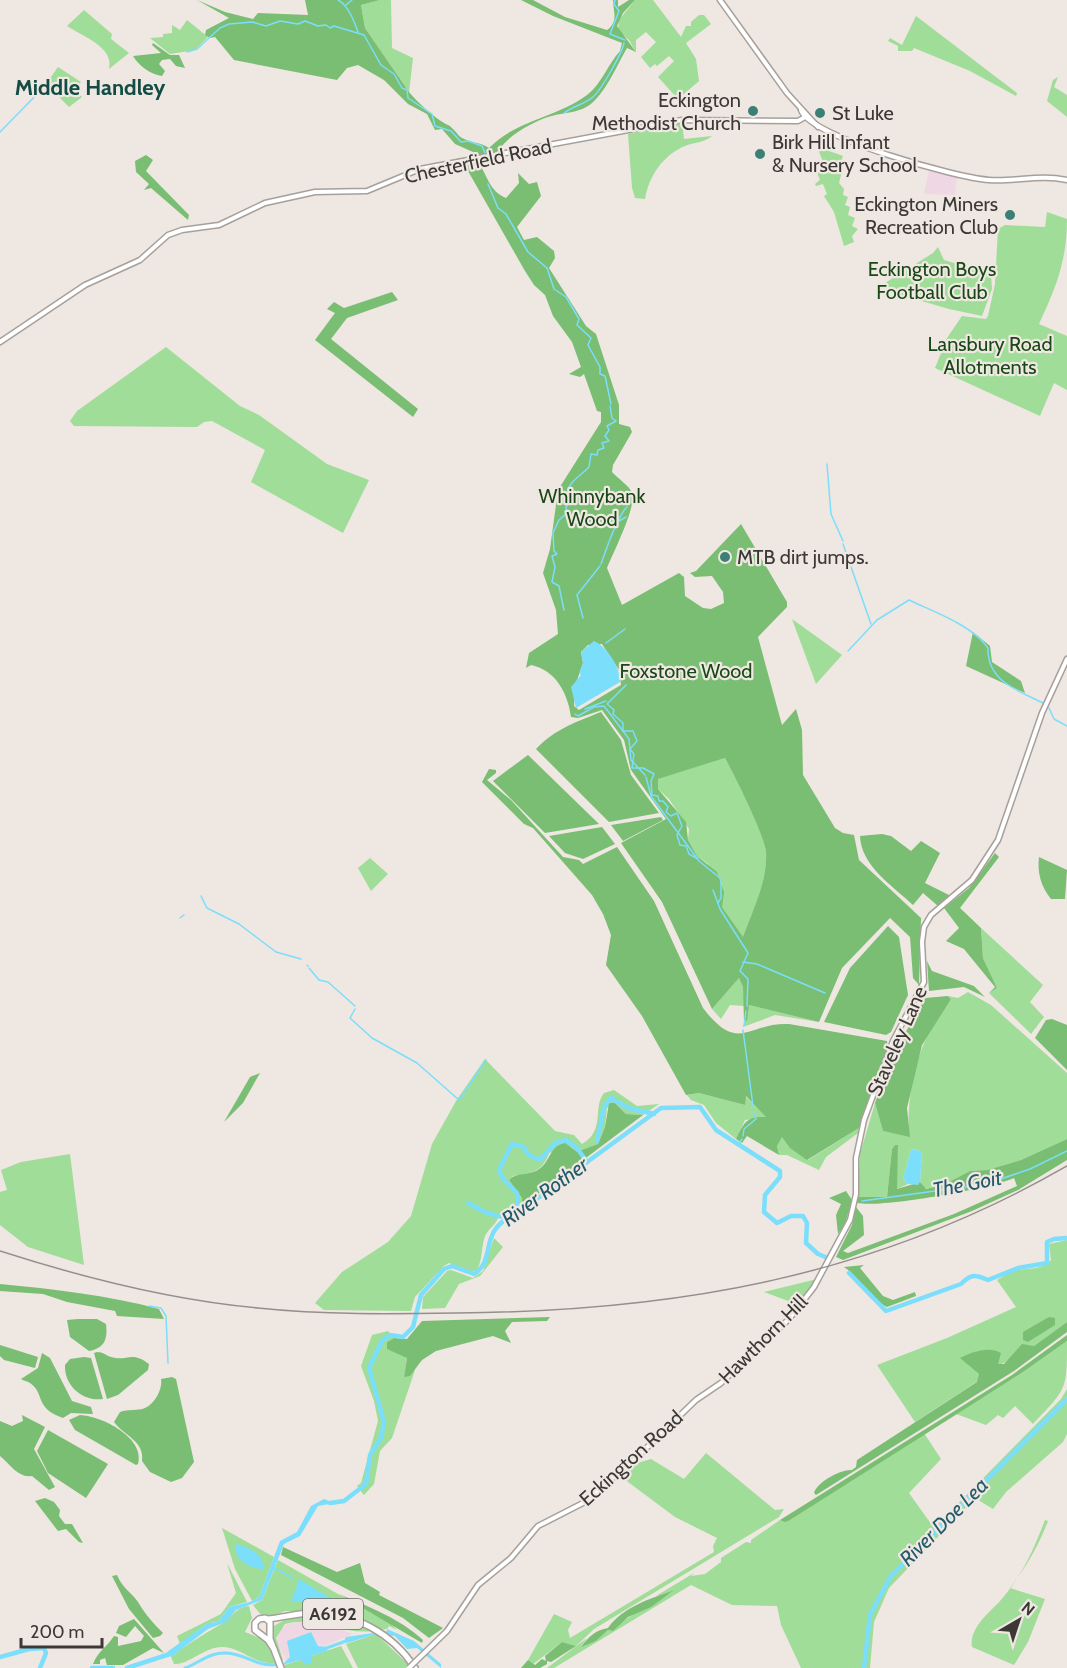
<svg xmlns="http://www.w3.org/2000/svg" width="1067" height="1668" font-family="Cabin,sans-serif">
  <rect width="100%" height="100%" fill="#efe7e2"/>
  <!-- commercial -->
  <g fill="#efd8e4">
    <path d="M929,170L957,176L955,195L924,194Z"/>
    <path d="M300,1622L323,1623L353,1634L325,1646L287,1641L290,1650V1657L286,1661L277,1642L279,1632L287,1624Z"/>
  </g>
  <!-- green -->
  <g fill="#9fdd98">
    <path d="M380,0H391L392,48L413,58L409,92L365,28L361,5Z"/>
    <path d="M635,0H653L681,37L686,26H691V22L699,15H704L711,24L686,43L696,59L699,81L678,99L658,77L674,61L669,56L657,66L655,64L650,68L641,57L656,42L646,32L636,40V52L629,40L618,30L619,20Z"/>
    <path d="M84,10L112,34L111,39L129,53L109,69C114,47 84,37 67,26Z"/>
    <path d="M916,16L1017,93L1016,96L970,71L914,48L912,51H898V46L888,41L890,38L902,45Z"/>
    <path d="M187,20L208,37L195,50L170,54L150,38L163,37V34L172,33V25L180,30Z"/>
    <path d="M58,67L81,82L74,88L82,97L69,107L46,84Z"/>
    <path d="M1058,77L1054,87L1067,95V117L1047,101L1053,80Z"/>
    <path d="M682,122L684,139L712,136C704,143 694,142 685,146C663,155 649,176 645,199L635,198L632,188L628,134Z"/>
    <path d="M821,148L843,156L838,169L842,171L839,183L844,189L843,195L848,197L845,205L850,207L848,215L855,218L852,226L858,229L852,236L854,242L844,246L834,212L824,196L827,194L823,184L816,186L815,184L820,180L816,170L825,167L818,149Z"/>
    <path d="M1047,212L1067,219C1067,261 1056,287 1039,324L1067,336V390L1054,383L1040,416L935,368L947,338L962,316L986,319L988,316L995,284L998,229L1005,225L1045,227Z"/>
    <path d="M938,247L944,260L991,274L992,289L982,316L949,309L877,288L933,253Z"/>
    <path d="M166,347L240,406L259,415L327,464L369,480L343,533L251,482L265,450L212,421L204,422L197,427L74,426L70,421L77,411Z"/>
    <path d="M792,619L842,655L816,684Z"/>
    <path d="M725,758C735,775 765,835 766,852C768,881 752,912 743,938L722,907V883L707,863L697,856L688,840L689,829L669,799L658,789L657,779Z"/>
    <path d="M370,858L388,874L371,891L358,868Z"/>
    <path d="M981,928L1043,985L1030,1002L1044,1017L1031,1034L989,993L997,988L983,958Z"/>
    <path d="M739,978L743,987L745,1006L730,1005L721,1019L712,1009Z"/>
    <path d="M968,992L991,1005L1067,1073V1139L1021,1160L987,1170L970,1171L943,1185L925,1189L920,1182L922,1153L915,1149L911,1150L903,1179L908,1184L897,1189L895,1185L898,1145H895L892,1149L887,1197H858L860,1154L875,1103L883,1131L909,1136C906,1089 919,1036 951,999L948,996L958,998Z"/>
    <path d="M749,1005L819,1022L775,1015L743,1027Z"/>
    <path d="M485,1059L555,1131L574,1135L582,1144C606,1130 592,1108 604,1093L614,1090L637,1106L659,1104L643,1115L626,1114L615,1103L607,1108L605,1127L598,1144L577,1153L571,1147L549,1153C543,1172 530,1174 513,1176L509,1180L522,1198V1206L499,1216C496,1225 489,1228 485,1236C481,1247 483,1259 477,1270L470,1272L449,1263L444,1266L415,1297L411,1311L324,1310L315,1303L342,1272L388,1242L411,1216L432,1144L456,1101Z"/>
    <path d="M699,1093L745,1105V1096L767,1117L745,1120L736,1139L716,1123L704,1105L691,1100L687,1095Z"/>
    <path d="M859,1128L858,1133L826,1157L819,1170L787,1155H779L777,1146L782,1136L808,1160Z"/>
    <path d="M70,1154L84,1265L28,1247L0,1225V1192L7,1190L1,1170L21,1162Z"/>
    <path d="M494,1238L503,1247L480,1276L459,1284L445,1308L422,1309L423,1297L447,1271L451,1270L473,1278L483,1271Z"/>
    <path d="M1067,1240V1322L1034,1346C1017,1343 1014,1362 998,1365L978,1351L961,1358L979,1374L978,1381L915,1422L877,1365L947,1338L1016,1307L997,1280C1001,1278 1006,1274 1010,1272C1023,1267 1040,1272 1051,1260L1049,1244Z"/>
    <path d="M817,1279L799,1305L764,1292Z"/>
    <path d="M388,1331L394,1338L387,1342L407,1358L404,1377L415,1370L392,1438L380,1451L374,1484L364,1495L357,1486L361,1483L378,1421L374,1401L361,1366L372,1335Z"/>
    <path d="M1067,1341C1067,1391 1067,1388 1033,1424L1015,1406L1003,1418L998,1415L986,1425L956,1414L1023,1372Z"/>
    <path d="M1067,1389V1434L1063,1442L1006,1492L993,1509L975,1498L889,1588L874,1622L870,1668H801L781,1625L777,1606L732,1605L691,1585L554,1668H547L587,1638L581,1646L596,1641L608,1630L613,1631C622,1617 656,1604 672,1592L656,1596L694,1573L691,1576L705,1574L721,1562V1558L746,1542L751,1543V1540L780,1520H790L924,1433L941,1459L909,1493L934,1528L1061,1399Z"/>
    <path d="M706,1453L775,1510L784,1509L779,1517L594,1629L576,1646L562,1642L532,1665L528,1660L554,1614L572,1622L568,1630L570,1638L714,1552L713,1546L717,1538L675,1517L620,1476L634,1464L651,1459L684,1479Z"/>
    <path d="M1045,1520L1048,1521C1039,1545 1026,1567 1010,1588L1045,1599L1028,1642L1014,1665L972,1647C969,1628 989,1613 1000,1601C1021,1578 1034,1549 1045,1520Z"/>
    <path d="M222,1528L274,1557L259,1597L252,1601L235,1569Z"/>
    <path d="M278,1560L391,1624L397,1630L389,1626L387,1629L379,1630L330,1612L285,1611L273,1616H262L253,1605L262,1600Z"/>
    <path d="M227,1563L247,1602L229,1607L218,1622L208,1623L180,1644L177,1636L221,1614L236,1593Z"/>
    <path d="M249,1606L252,1618L245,1632L267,1641L275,1663C254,1665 241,1647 222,1647C204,1647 189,1665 174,1664L171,1657C186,1645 202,1635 218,1626C230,1620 235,1607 249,1606Z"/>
    <path d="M313,1616L334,1618L372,1631C342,1635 317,1615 285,1624L276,1638L283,1660L281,1662L273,1642L274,1626L286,1619Z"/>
    <path d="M376,1634L409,1665L406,1668H358L346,1644Z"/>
    <path d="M341,1646L353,1668H285L284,1665L301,1660L311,1663V1656Z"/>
  </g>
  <!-- forest -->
  <g fill="#79be72" fill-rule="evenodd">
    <path d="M197,0L225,12L253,19L258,13L308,15L305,0H380L361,5L365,28L409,92C417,102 437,120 448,125C454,128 457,135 462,138C471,143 480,142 489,148C516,120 556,118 587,95C601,85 608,64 620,51L622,43L553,16L521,0H533L565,17L607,30C619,21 613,12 613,0H618V7L629,0H635L623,13L617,26L636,52L627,48C617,65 607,90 592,103C579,114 563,112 548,117C533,122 502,138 498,154L469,159L473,152L455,144L442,129L435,130L427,114L408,104L384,80L358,65L347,68L337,80L234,60L215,37L210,38L205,35L206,30L229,18Z"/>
    <path d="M153,43L170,55H179L185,68L176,66L170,59L162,60L159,64L165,71L162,76C150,74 139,66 133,56L161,53L152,45Z"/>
    <path d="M146,155L153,160L146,171L189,215L188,220L151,188L144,190L149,184L136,172L135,161Z"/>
    <path d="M478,162C488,176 489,191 506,198L519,183L518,173L529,184L537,182L541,196L517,227L524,240L537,237L554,251L555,258L549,268L586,326L596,334L619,405V424L630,427L632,432L613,465L612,472C618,479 629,485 632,493C637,506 613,553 607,568L622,605L679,573L684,577L685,596L703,608L711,609L724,603L723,592L712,576L695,577L690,573L696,571L741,524L787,602V607L758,637L782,725L796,709L802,730L803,775L835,828L843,833L854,835L859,860L921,918L919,985L913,978L910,937L890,918L842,968L819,1022L749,1005L747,1020L744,1022L743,987L739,978L712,1009L662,902L621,843L666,819L631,770L624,740L602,710L578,718L571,717C568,694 556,670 531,665L526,668L529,653L558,634L556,610L543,573L550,549L558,490L601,422V412L597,411L584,374L580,377L569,374L581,367L572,342L553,316L545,295L534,285L525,271L464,164ZM602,644L619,670L621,685L579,710L574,706L575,686L583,663L581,652L588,645ZM725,758C735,776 764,834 766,852C768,880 752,912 743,937L722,907L724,892L717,872L697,856L688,840L686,822L658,789V779Z"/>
    <path d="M392,292L398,300L347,318L331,339L418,409L413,417L315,340L335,313L327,309L334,302L344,308Z"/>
    <path d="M973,632L990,646L992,662L1021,681L1025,693L966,666Z"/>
    <path d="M601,712L621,740L631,775L659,813L609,822L536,749C555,729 576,722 601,712Z"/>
    <path d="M528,755L599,824L545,833L493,781Z"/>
    <path d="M489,769L496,770V773L487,780L511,800L563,857L579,860L583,864L617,847L654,901L703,1008C739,1055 748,1022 789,1024L887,1041L888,1047L859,1128L807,1160L790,1148L782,1137L777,1146L779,1155L747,1136L742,1143L736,1139C744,1122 747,1116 766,1117L746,1096L745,1105L699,1093L686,1095L642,1016L606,965L611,935L603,914L592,895L533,828L524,824L482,782Z"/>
    <path d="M661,817L663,820L623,841L611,825Z"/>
    <path d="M602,827L615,844L583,859L565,853L549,836Z"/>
    <path d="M882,834L891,836L911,851L921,841L940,853L925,883L951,896L938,906L923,893L913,905C893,886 861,866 860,836Z"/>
    <path d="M995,853L999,857L960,908L981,928L983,958L997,988L989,993L995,987L964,949L946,941L959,928L944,908L969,888Z"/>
    <path d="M1039,857L1067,870L1065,899H1051C1041,887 1037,872 1039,857Z"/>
    <path d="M888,926L899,937L908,995L891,1032L886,1035L824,1022L850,968Z"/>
    <path d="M927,961L932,971L974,986L985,997L964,987L929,991Z"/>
    <path d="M948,996L951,999L922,1045L907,1108L910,1137L883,1131L875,1103L892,1056L925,998Z"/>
    <path d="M1052,1019L1067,1025V1070L1035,1038L1046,1020Z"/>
    <path d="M260,1073L243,1103L224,1122L250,1077Z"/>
    <path d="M609,1103H615L626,1114L643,1115L522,1206V1198L509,1180C516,1172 530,1176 539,1169C551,1161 549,1146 565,1143L577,1152L598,1144L605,1127Z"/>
    <path d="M1067,1139V1160L1018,1190L972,1211L843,1260L836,1257L852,1225L856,1207L863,1216L864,1235L843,1251L848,1253L954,1214L1017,1186L1014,1178C988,1189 883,1208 857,1203L858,1197H887L892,1149L895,1145H898L897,1189L920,1182L926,1189L943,1185L970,1171L987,1170L1021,1160Z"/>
    <path d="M846,1191L852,1200L845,1224L838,1234L836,1215L841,1204L829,1198Z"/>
    <path d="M864,1265L860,1268L883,1296L893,1300L915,1292L916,1296L887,1307C875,1302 859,1277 844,1267Z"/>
    <path d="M0,1284C53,1289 107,1295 159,1309L164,1319L117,1316L115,1311L67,1302L43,1294L0,1291Z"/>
    <path d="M550,1317L547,1321L512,1322L505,1331L511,1343L493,1336L436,1351L422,1360L410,1376L404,1377L407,1358L387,1349V1342L394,1338L407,1339L422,1321Z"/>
    <path d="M1049,1317L1055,1318V1325L1028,1342L1023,1340V1332Z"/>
    <path d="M78,1319H97L106,1324C108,1340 104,1348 89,1351L70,1337L67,1320Z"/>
    <path d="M1067,1322V1332L1014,1371L816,1495L814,1493C817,1482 841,1469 852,1470L856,1467L857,1460L977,1382L979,1374L960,1358C972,1352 989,1346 1001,1353L998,1364H1004L1022,1344L1034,1346Z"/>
    <path d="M1067,1335V1341L1023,1372L790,1520L785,1522L780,1520L1012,1375Z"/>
    <path d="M0,1345L38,1357L35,1368L4,1360L0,1356Z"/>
    <path d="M97,1352C103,1352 105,1355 111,1357C127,1362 131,1350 149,1364L148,1370L118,1395L107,1399L94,1353Z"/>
    <path d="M42,1353L50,1358L72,1401L91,1407L93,1414L71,1413L63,1418C34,1408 45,1393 30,1383C27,1381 24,1381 21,1379L38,1368Z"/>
    <path d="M84,1357L91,1358L103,1399C83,1402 64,1386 65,1365L70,1359Z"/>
    <path d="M172,1377L176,1379L194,1462L182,1478L171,1482L150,1472L142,1461C145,1441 123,1435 114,1422L120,1412C128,1409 138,1411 145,1408C155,1404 163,1388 161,1379Z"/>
    <path d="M22,1415L45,1427L34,1449L55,1487L49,1490L32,1476C18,1478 10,1464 0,1456V1421L12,1426L23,1421Z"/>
    <path d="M80,1415C101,1416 145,1437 138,1464L136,1465L75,1430L69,1420Z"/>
    <path d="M48,1430L108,1464L86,1498L48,1473L37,1451Z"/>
    <path d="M45,1498L54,1502L60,1510L59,1516L65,1524H72L83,1543L79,1542L66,1529L58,1531L35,1501Z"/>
    <path d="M283,1547L337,1572L360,1563L365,1583L380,1592L379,1595L443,1628L429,1638L403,1618L281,1555Z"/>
    <path d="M117,1575C123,1589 131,1592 138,1602C145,1614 153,1623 163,1633L160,1636L153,1638L129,1609L112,1576Z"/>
    <path d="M673,1591L651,1607L628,1617L613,1631L608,1630L596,1641L581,1647C589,1636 596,1630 608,1628C622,1608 650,1598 673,1591Z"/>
    <path d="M339,1594C369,1607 399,1618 423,1640L422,1643Z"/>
    <path d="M134,1619L164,1653L153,1648L123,1665H107L105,1658L100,1660V1664H93C98,1651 107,1647 114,1636L118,1637V1646L141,1641L144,1636L135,1626L126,1637L116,1633L119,1626Z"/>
    <path d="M562,1642L576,1646L551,1662L547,1661V1664L540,1668H521L528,1660L535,1665L542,1659L546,1661L545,1656Z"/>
  </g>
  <!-- water -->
  <g fill="#7bdefb">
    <path d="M594,641C607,646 621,669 620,682L576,708L571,687L581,675L579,673L583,663L581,652Z"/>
    <path d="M915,1149L922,1153L920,1182L918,1185L908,1184L903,1179L911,1150Z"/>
    <path d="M324,1499L334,1503L318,1506L300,1536L284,1544L262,1600L236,1610L226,1622L208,1629L171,1657L167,1652L208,1623L218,1622L229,1607L250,1602L259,1597L280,1541L297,1532L311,1506Z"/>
    <path d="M236,1544C248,1547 265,1554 263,1569C250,1569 232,1558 236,1544Z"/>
    <path d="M299,1579L330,1598V1600L291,1602Z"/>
    <path d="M387,1629L414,1641L441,1664V1668L417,1648L407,1649L395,1636L376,1634L347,1643L344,1641L346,1637L387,1631Z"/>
    <path d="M311,1632L318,1646L328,1647L327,1651L311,1656V1663L305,1665L301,1660L282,1665L290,1657L287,1641Z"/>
  </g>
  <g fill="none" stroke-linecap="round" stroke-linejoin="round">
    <!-- stream -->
    <g stroke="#7bdefb" stroke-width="1.5">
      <path d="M338,0C348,5 354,21 358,32"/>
      <path d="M615,0L614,4L619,11L610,34L625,40"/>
      <path d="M346,5L352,0"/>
      <path d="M187,52L197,49L220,28L229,24L252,22L266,26L280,21L298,24L305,21L318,26L326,25L330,28L334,26L364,35L381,65L394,74L402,88L407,90L408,98L432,114L435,126L451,131L461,142L468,141L482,146L486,155"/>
      <path d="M564,113C573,106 585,104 593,97C602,89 622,53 624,43"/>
      <path d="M0,132L47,84"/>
      <path d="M407,171L427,166"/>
      <path d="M488,184L498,208L506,214L528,252L547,268L554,289L566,297L579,319L577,325L591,338L588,345L600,367V374L605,376L611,404"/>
      <path d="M827,464L831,514L843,541"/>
      <path d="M619,521L626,517"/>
      <path d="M843,544L871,624"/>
      <path d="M601,564C606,550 617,516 627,507"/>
      <path d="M564,610L559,586L552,582L555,567L552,556L557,554L554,551L553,533L559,520L567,513L566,507L571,500L566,498C569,479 578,479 589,467L591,454L597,455L598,450L604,448L602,443L609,441L605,436L609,430L607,426L616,421L612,418L610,406"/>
      <path d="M583,618L577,595L600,566"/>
      <path d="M606,643L625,629"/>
      <path d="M848,651L877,620L909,600C934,612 972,625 988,648C987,681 1017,690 1043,703"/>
      <path d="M626,685L607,704L614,710L613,714L623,723V731H633L637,741L630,749L634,754L632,768H643L654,774L651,781L652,795L658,796L659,801H663L668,807L666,812L671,816L677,813L682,826L677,835L680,845L686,846L689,854L698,859"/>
      <path d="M1049,708L1054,719L1067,726"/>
      <path d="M585,709L606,701"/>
      <path d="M575,714L578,716L594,707L604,706L629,739L631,760L645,775"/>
      <path d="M646,777L651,796L699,861L720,878"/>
      <path d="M713,890L720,909L748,953L740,971L748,979L747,1006"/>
      <path d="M201,896L207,908L239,924L276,952L301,959"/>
      <path d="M718,903L721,898V881"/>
      <path d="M180,918L184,915"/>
      <path d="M743,962L757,964L825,993"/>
      <path d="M307,965L308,966"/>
      <path d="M309,968L319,980L328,982L355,1006"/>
      <path d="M355,1009L350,1018L372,1038L417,1063L459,1100L486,1060"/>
      <path d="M744,1026L746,1011"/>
      <path d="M743,1030L753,1106"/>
      <path d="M743,1136L744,1129L756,1119L753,1112"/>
      <path d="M738,1145L742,1139"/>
      <path d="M862,1201L986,1184L1030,1169L1067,1151"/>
      <path d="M149,1306L161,1308L166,1316L168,1363"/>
      <path d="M272,1567L293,1578"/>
    </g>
    <!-- canal -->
    <g stroke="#7bdefb" stroke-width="3">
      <path d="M324,1649L346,1641"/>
      <path d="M185,1668C199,1663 210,1652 226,1653C248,1654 255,1668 281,1664"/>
    </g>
    <!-- river -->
    <g stroke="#7bdefb" stroke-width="4.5">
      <path d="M597,1141L604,1107L611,1098L628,1108L654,1114"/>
      <path d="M468,1203L487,1213L507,1218"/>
      <path d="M518,1213L517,1193L503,1179L499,1170L512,1144L522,1146L529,1155L540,1160L555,1143L566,1140L577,1148L587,1162"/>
      <path d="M849,1273L886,1311L961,1284C971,1274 975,1274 988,1280L1018,1268L1047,1263V1242L1054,1239L1067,1238"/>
      <path d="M330,1503L344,1501L366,1484L370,1455L381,1438L384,1422L369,1368L382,1341L390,1335L403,1337L413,1327L421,1295L444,1269L452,1266L474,1274C498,1259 476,1231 516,1214L661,1108L700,1107L716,1130L780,1171V1177L765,1195L764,1212L777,1223L791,1216H803L807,1223L806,1243L818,1254L828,1258"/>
      <path d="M0,1657L29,1649L44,1648L46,1653L40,1668"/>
      <path d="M92,1668H113"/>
      <path d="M127,1668L173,1653"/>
      <path d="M864,1668L870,1615L891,1576L1067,1399"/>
    </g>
    <defs>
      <g id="secondary">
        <path d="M720,0L787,93L818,127"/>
        <path d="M801,110C810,137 957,178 989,180C1015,182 1040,174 1067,180"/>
        <path d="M0,342L85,285L140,260L168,235L182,230L219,225L265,203L315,192L367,191L420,169L682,120L798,121L807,116"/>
        <path d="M415,1662L447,1631L478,1585L511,1558L538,1526L583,1503L636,1458L696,1400L721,1383L789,1319L814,1287L850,1220L856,1194V1158L864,1120L893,1041L924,982L922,942L924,927L931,915L972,880L998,840L1042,713L1067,659"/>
      </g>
      <g id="primary">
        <path d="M267,1619C282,1618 297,1613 313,1613C354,1612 393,1634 415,1668"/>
        <path d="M274,1649L268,1640L255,1630V1623L259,1619L265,1618L270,1622V1639L281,1668"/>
      </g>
    </defs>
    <!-- secondary casing -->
    <use href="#secondary" stroke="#a7a09a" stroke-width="7"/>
    <!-- primary casing -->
    <use href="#primary" stroke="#a7a09a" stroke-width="8"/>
    <!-- secondary -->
    <use href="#secondary" stroke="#fff" stroke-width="4"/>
    <!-- primary -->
    <use href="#primary" stroke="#fff" stroke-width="5"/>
    <!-- rail -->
    <path stroke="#958f8c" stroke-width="1.5" d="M0,1251C84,1278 170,1300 258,1308C324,1315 391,1314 457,1313C677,1311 874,1277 1067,1166"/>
    <defs>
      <path id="secondary-bridge" d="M409,1668L415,1662"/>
    </defs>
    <!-- secondary-bridge casing -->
    <use href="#secondary-bridge" stroke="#a7a09a" stroke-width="7" stroke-linecap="butt"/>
    <!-- secondary-bridge -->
    <use href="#secondary-bridge" stroke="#fff" stroke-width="4"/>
  </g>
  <!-- markers -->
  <g fill="#3c8075" stroke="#efe7e2" stroke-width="2">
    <circle cx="753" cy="111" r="6"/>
    <circle cx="820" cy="113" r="6"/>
    <circle cx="760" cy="154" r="6"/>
    <circle cx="1010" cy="215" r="6"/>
    <circle cx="725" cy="557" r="6"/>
  </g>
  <g text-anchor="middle" stroke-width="4.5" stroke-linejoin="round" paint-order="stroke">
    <!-- shield labels -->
    <rect fill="#efe7e2" stroke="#716c6a" stroke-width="1.5" x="303" y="1599" width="60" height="30" rx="4.5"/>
    <g font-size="18" font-weight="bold" fill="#3b3836">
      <text x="333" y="1620">A6192</text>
    </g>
    <!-- poi labels -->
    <g font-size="20" fill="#3b3836" stroke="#efe7e2" text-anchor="start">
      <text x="741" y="107" text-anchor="end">Eckington<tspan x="741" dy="23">Methodist Church</tspan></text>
      <text x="832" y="120">St Luke</text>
      <text x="772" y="149">Birk Hill Infant<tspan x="772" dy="23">&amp; Nursery School</tspan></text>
      <text x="998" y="211" text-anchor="end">Eckington Miners<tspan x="998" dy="23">Recreation Club</tspan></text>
      <text x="737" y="564">MTB dirt jumps.</text>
    </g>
    <!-- street labels -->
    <g font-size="20" fill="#3b3836" stroke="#efe7e2">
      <text transform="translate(478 161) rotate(-12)" y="7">Chesterfield Road</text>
      <text transform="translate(897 1041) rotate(-66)" y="7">Staveley Lane</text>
      <text transform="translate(763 1339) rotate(-45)" y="7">Hawthorn Hill</text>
      <text transform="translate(631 1458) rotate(-42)" y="7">Eckington Road</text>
    </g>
    <!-- park labels -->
    <g font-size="20" fill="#194816" stroke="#efe7e2">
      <text x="932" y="276">Eckington Boys<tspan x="932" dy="23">Football Club</tspan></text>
      <text x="990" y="351">Lansbury Road<tspan x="990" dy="23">Allotments</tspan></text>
      <text x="592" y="503">Whinnybank<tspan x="592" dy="23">Wood</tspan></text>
      <text x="686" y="678">Foxstone Wood</text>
    </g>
    <!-- water labels -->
    <g font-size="21" font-style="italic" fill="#245b6b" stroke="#efe7e2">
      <text transform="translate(967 1184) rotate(-11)" y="7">The Goit</text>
      <text transform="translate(545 1192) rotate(-36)" y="7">River Rother</text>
      <text transform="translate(944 1522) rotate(-45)" y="7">River Doe Lea</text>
    </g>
    <!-- quarter labels -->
    <g font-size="22" font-weight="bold" fill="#124c44" stroke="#efe7e2">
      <text x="90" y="95">Middle Handley</text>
    </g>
  </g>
  <!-- north arrow -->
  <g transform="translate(1019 1620) rotate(39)" stroke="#efe7e2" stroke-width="4.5" paint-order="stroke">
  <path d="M0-4.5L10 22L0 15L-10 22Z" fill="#3b3836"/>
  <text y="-9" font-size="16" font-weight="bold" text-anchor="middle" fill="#3b3836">N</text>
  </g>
  <!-- scale -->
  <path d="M21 1638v9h81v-9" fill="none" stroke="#3b3836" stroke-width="3"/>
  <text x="30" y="1638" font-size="18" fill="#3b3836" stroke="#efe7e2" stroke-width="4.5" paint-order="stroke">200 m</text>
</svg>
